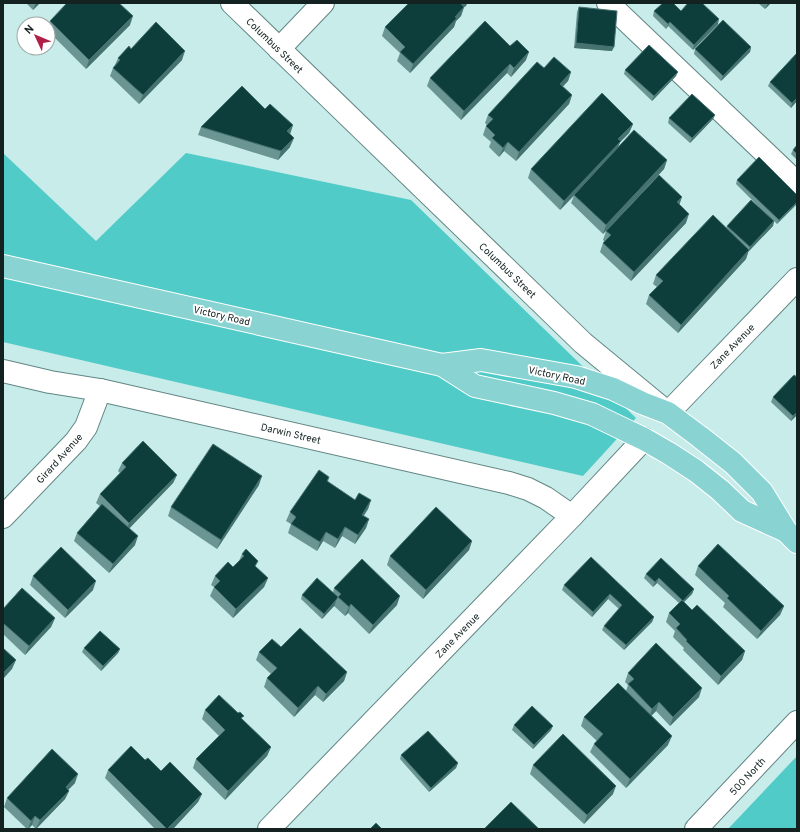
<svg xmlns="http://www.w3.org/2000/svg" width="800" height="832" font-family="Overpass,sans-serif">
  <rect width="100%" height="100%" fill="#c7ecea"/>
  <!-- green -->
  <g fill="#50cbc7">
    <path d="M3,153L96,241L186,153L411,200L636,418L583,476L3,342Z"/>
    <path d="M797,756V829H728Z"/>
  </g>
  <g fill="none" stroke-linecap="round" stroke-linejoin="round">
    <defs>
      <g id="minor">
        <path d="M232,3L583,343L668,413L797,279"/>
        <path d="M608,3L797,183"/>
        <path d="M279,49L323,3"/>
        <path d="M3,371L50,382L100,390L509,483L528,489L546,498L572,516"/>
        <path d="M3,517L76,441L86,427L100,390"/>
        <path d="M269,829L572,516L644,439"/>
        <path d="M696,829L797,722"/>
      </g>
      <g id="major">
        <path d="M3,266L442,365L481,360L576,377L613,389L642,403L668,413L700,437L733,463L762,492L786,531L797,542"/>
        <path d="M442,365L475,386L554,403L592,414L621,428L644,439L670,454L696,471L720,490L742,511L786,531"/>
      </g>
    </defs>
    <!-- minor casing -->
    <use href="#minor" stroke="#638684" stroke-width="24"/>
    <!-- major casing -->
    <use href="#major" stroke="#fff" stroke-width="24"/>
    <!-- minor -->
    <use href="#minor" stroke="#fff" stroke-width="22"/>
    <!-- major -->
    <use href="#major" stroke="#89d4d2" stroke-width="22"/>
  </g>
  <!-- wall -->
  <g fill="#6a9593">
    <path d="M26,3H40L33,10Z"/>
    <path d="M409,3H467L466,6L464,7L461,16L456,21L454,27L410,73L397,61L400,53L382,36L385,27Z"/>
    <path d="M758,3H771L765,9Z"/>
    <path d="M579,7L612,51L574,48L577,12Z"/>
    <path d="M654,11H681L718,24L693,50L668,26L666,29L653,16Z"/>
    <path d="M50,21L130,25L86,69L48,31V26Z"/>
    <path d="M510,46L526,60L511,77L507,73L461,120L427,86L430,78Z"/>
    <path d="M751,47L750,52L721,81L694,54L695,49Z"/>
    <path d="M131,49L182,60L139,104L110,76L113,68L115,65L118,58Z"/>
    <path d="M797,53V101L791,108L768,86L770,82Z"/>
    <path d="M544,68L571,72L568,81L562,86L572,95L569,104L516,161L504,151L499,157L489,147L491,142L483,135L486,126L487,125L485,123L488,115Z"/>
    <path d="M625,70L676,76L652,101L624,74Z"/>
    <path d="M715,115L713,119L690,143L668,123L669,118Z"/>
    <path d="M633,124L629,133L620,142L618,147L667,160L664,169L603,234L571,203L574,196L560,210L528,178L531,169Z"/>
    <path d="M293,125L290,134V147L278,160L198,135L201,127Z"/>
    <path d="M797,145V160L791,154L793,150Z"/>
    <path d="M737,180L797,195L777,224L774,221L773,226L748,252L746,259L678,333L646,304L649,295L657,287L653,284L656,275L726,228L727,226L773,221L736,184Z"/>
    <path d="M679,205L686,223L631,281L600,252L603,243L605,242L603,240L606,231Z"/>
    <path d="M797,377V415L791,421L771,402L773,397Z"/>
    <path d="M122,463L177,475L173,483L129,528L135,545L109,573L74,541L77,533L100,506L96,503L100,494L120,473L118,471Z"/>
    <path d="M329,477L328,482L355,500H371L368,509L364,516L369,519L366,528L355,544L342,536L335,548L323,541L317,551L288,533L291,524L286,521L290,512Z"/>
    <path d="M259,485L217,549L168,516L171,507Z"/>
    <path d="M472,541L469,550L423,599L387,565L390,556Z"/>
    <path d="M242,554L268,578L264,587L233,618L210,596L214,587L211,585L215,576L233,567L239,561Z"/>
    <path d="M591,557L654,617L652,622L624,650L602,630L604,626L619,609L608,599L592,617L562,590L564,585Z"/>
    <path d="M698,566L784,606L780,615L757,639L723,607L725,603L695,575Z"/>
    <path d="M646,574L694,589L692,594L684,602L692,610L745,651L742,660L718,685L683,650L684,648L673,637L675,631L666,622L669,613L679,603L657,583L653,587L644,578Z"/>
    <path d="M33,576L93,590L65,618L30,585Z"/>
    <path d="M334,588L397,605L369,634L348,613L345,616L334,606L335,605L322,619L301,599L302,595L333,593Z"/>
    <path d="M3,609L55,618L51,627L25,655L3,634Z"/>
    <path d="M281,647L347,672L344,681L323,702L315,695L294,717L264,687L267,678L271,674L256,660L259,652Z"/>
    <path d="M84,648L120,649L118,653L101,671L82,652Z"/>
    <path d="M628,673L699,697L670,726L656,711L651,716L668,745L626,788L590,752L594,744L597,741L581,726L584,717L626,691L628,685L625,682Z"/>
    <path d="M205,710L242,719L271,747L267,756L225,800L193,768L196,759L219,736L202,719Z"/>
    <path d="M514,725L551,730L533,749L512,730Z"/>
    <path d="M401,755L458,763L456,768L429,792L400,759Z"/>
    <path d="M145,760L161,771L202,794L198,802L173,829H155L105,778L108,770Z"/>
    <path d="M533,765L613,794L584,824L530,774Z"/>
    <path d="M75,783L68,790L69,791L65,799L36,829L32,825L28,829H27L4,807L7,798Z"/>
  </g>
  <!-- shaded-wall -->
  <g fill="#467270">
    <path d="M36,3H40L33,10Z"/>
    <path d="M463,3H467L466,6L464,7L461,16L456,21L454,27L410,73L413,64L455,17L461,4Z"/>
    <path d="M768,3H771L765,9Z"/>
    <path d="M133,16L130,25L86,69L89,60Z"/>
    <path d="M719,19L718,24L693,50L694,45Z"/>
    <path d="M670,22L668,26L666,29L668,24Z"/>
    <path d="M576,43L614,47L612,51L574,48Z"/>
    <path d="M751,47L750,52L721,81L723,76Z"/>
    <path d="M185,51L182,60L139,104L143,95Z"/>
    <path d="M529,52L526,60L511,77L514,68Z"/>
    <path d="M510,64L507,73L461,120L464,111Z"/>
    <path d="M571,72L568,81L557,93L560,84Z"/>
    <path d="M678,72L676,76L652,101L654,96Z"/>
    <path d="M572,95L569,104L516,161L519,152Z"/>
    <path d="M797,98V101L791,108L792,103Z"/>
    <path d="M715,115L713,119L690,143L692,138Z"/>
    <path d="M633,124L629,133L620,142L617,150L574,195L560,210L564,201L618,139Z"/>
    <path d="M293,125L290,134L287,131Z"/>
    <path d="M294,138L290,147L278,160L281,151Z"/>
    <path d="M508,142L504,151L499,157L503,148Z"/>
    <path d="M667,160L664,169L603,234L606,225Z"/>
    <path d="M682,197L679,206L677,202Z"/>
    <path d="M797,202V204L777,224L779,220Z"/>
    <path d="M689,214L686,223L631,281L634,272Z"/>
    <path d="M774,221L773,226L748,252L750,247Z"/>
    <path d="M749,250L746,259L678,333L681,325Z"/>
    <path d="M797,412V415L791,421L793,416Z"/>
    <path d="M177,475L173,483L126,532L129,523Z"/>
    <path d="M262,476L259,485L217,549L221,540Z"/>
    <path d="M371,500L368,509L358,523L362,515Z"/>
    <path d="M369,519L366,528L355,544L358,535Z"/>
    <path d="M345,527L342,536L335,548L338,539Z"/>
    <path d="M326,532L323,541L317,551L320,542Z"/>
    <path d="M138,536L135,545L109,573L113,564Z"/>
    <path d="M472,541L469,550L423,599L426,590Z"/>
    <path d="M268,578L264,587L233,618L236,609Z"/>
    <path d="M659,578L657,583L653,587L655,582Z"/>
    <path d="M96,581L93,590L65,618L68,610Z"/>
    <path d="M694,589L692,594L681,605L683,601Z"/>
    <path d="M610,594L608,599L592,617L593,612Z"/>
    <path d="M400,596L397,605L369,634L373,625Z"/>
    <path d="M336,600L335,605L322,619L324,614Z"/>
    <path d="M351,604L348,613L345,616L349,607Z"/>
    <path d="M784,606L780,615L757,639L761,631Z"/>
    <path d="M654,617L652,622L624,650L626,645Z"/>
    <path d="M55,618L51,627L25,655L29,646Z"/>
    <path d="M120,649L118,653L101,671L103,666Z"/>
    <path d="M745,651L742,660L718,685L721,676Z"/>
    <path d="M16,660L12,669L3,679V673Z"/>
    <path d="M347,672L344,681L323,702L326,694Z"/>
    <path d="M318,686L315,695L294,717L298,708Z"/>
    <path d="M702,688L699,697L670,726L673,717Z"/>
    <path d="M659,702L656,711L649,718L652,709Z"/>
    <path d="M553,726L551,730L533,749L534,745Z"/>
    <path d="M672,736L668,745L626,788L630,779Z"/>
    <path d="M271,747L267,756L225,800L228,791Z"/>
    <path d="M458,763L456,768L429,792L431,788Z"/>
    <path d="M78,774L75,783L62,796L66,787Z"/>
    <path d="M616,786L613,794L584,824L587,815Z"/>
    <path d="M69,791L65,799L36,829L40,820Z"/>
    <path d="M202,794L198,802L173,829H167Z"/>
    <path d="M35,816L32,825L28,829L31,821Z"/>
  </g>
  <!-- building -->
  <g fill="#0e3e3c" stroke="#467270">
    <path d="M67,3H119L133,16L89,60L50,21Z"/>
    <path d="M409,3H463L461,4L464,7L455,17L457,18L413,64L400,52L405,47L385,27Z"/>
    <path d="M663,3H673L681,11L688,3H702L719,19L694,45L670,22L668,24L654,11Z"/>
    <path d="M579,7L617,11L614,47L576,43Z"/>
    <path d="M723,20L751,47L723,76L695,49Z"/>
    <path d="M485,21L510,46L517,40L529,52L514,68L510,64L464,111L430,78Z"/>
    <path d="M156,22L185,51L143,95L113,68L120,60L118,58L129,46L131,49Z"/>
    <path d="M649,45L678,72L654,96L625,70Z"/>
    <path d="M797,53V98L792,103L770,82Z"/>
    <path d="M554,57L571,72L560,84L572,95L519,152L508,142L503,148L492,138L495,135L486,126L493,119L488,115L537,62L544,68Z"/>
    <path d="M242,86L265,109L270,104L293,125L287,131L294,138L281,151L201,127Z"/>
    <path d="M602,93L633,124L618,139L621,141L564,201L531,169Z"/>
    <path d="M692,94L715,115L692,138L669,118Z"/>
    <path d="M634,130L667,160L606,225L574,195Z"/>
    <path d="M797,145V154L793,150Z"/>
    <path d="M759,157L797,195V202L779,220L737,180Z"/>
    <path d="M659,175L682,197L677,202L689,214L634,272L603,243L611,235L606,231Z"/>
    <path d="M751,200L774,221L750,247L727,226Z"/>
    <path d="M713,215L749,250L681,325L649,295L663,281L656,275Z"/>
    <path d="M794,375L797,377V412L793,416L773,397Z"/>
    <path d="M143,441L177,475L129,523L100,494L126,467L122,463Z"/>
    <path d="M213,444L262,476L221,540L171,507Z"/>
    <path d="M319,470L329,477L327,481L355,500L359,493L371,500L362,515L369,519L358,535L345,527L338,539L326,532L320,542L291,524L296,517L290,512Z"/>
    <path d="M102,504L138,536L113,564L77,533Z"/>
    <path d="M436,507L472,541L426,590L390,556Z"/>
    <path d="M718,544L784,606L761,631L727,598L729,596L698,566Z"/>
    <path d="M61,547L96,581L68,610L33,576Z"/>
    <path d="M246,549L258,561L255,566L268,578L236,609L214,587L220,581L215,576L228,562L233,567L244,556L242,554Z"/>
    <path d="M591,557L654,617L626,645L604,626L622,605L610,594L593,612L564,585Z"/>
    <path d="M661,558L694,589L683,601L659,578L655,582L646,574Z"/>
    <path d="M362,559L400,596L373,625L351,604L349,607L338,597L341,594L334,588Z"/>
    <path d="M317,578L338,597L336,600L324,614L302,595Z"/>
    <path d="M22,588L55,618L29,646L3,623V609Z"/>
    <path d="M682,600L692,610L697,605L745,651L721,676L686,641L687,640L676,628L680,624L669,613Z"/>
    <path d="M300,628L347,672L326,694L318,686L298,708L267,678L277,668L259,652L272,639L281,647Z"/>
    <path d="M100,631L120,649L103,666L84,648Z"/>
    <path d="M656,643L702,688L673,717L659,702L652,709L628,684L634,679L628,673Z"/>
    <path d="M3,648L16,660L3,673Z"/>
    <path d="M618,683L672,736L630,779L594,744L603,734L584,717Z"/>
    <path d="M219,695L238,713L240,712L244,716L241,718L271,747L228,791L196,759L225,730L205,710Z"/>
    <path d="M532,706L553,726L534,745L514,725Z"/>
    <path d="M428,731L458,763L431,788L401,755Z"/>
    <path d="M563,734L616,786L587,815L533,765Z"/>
    <path d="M131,746L145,760L148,758L161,771L170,762L202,794L167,829L108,770Z"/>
    <path d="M52,749L78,774L66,787L69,791L40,820L35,816L31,821L7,798Z"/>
    <path d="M511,802L539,829H484Z"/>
    <path d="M376,823L382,829H370Z"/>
  </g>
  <g text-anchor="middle" stroke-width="4" stroke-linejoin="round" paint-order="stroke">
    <!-- street labels -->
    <g font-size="10" fill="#142121" stroke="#fff">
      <text transform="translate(275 45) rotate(44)" y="4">Columbus Street</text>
      <text transform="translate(508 270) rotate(44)" y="4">Columbus Street</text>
      <text transform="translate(222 315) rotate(13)" y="4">Victory Road</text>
      <text transform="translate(732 346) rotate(-46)" y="4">Zane Avenue</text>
      <text transform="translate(557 375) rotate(12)" y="4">Victory Road</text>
      <text transform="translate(291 433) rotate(13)" y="4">Darwin Street</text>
      <text transform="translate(59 458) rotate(-48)" y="4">Girard Avenue</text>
      <text transform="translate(457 635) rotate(-46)" y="4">Zane Avenue</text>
      <text transform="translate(747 776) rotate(-47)" y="4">500 North</text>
    </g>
  </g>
  <!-- border -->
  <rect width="800" height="832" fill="none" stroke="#142121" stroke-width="8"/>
  <!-- north arrow -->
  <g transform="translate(36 36) rotate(314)"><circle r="19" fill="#ffffff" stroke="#a1a6a6"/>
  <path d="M0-3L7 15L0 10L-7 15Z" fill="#b11f47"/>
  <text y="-6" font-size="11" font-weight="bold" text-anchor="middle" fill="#142121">N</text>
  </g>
</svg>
